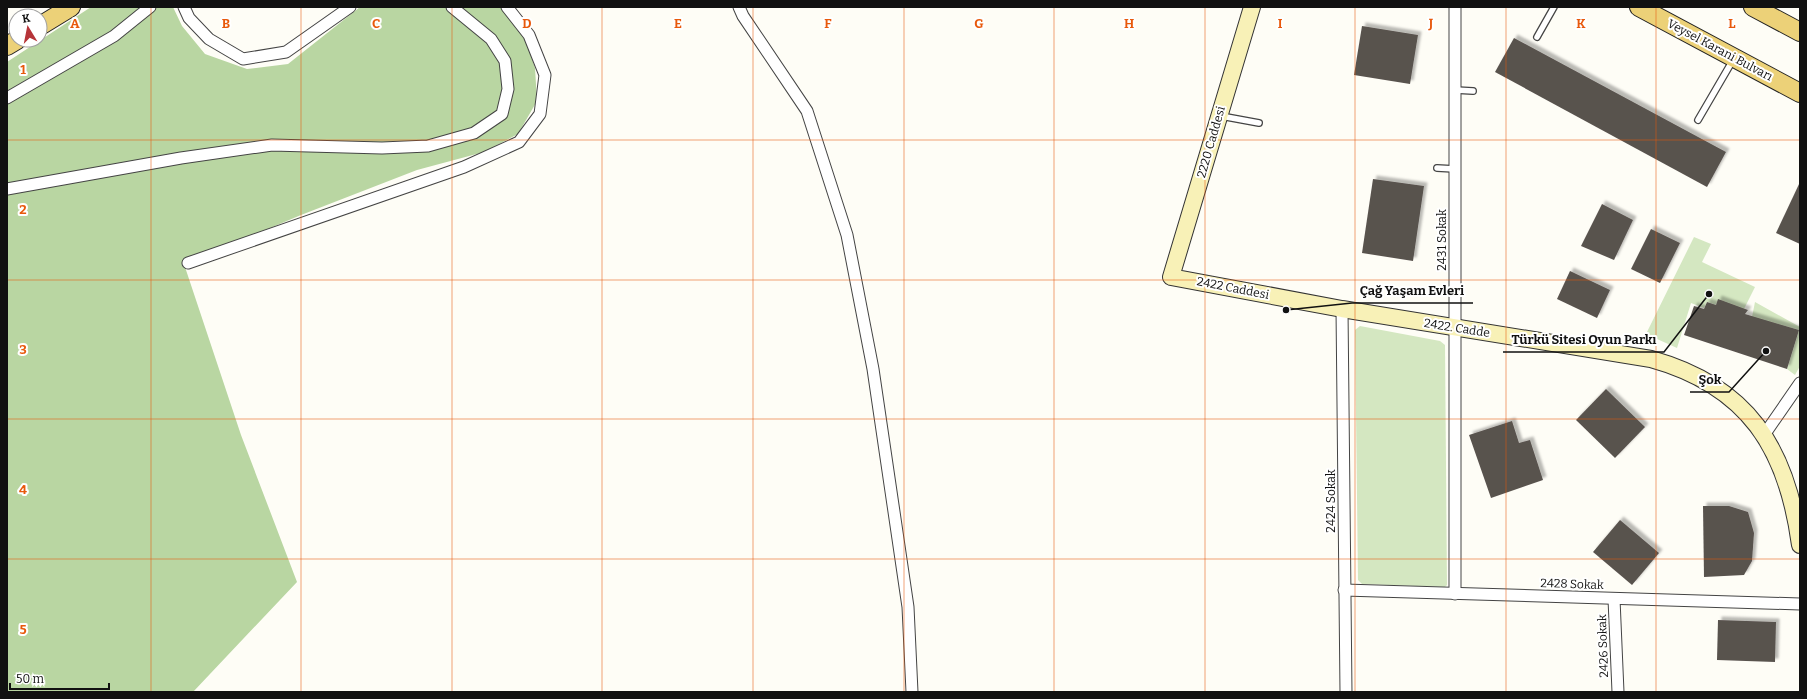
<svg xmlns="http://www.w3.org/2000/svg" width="1807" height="699" font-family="Bitter,serif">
  <defs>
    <filter id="shadow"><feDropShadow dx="3.5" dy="-3.5" stdDeviation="1" flood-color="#0004"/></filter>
  </defs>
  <rect width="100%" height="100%" fill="#fefdf6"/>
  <!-- green -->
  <g fill="#d4e7c1">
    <path d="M1694,237L1711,244L1702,262L1755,287L1744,309L1718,300L1716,305L1707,302L1704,308L1691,303L1677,348L1646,334Z"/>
    <path d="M1755,302L1800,327V366L1795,375L1787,369L1799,330L1752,317Z"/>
    <path d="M1360,326L1440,341L1445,345L1447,585L1445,587L1362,584L1358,580L1355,330Z"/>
  </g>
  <!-- forest -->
  <path fill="#b9d6a2" d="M91,7H173L182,26L205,54L247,69L288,64L360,7H501L526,41L535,68L537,101L518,134L484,152L417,170L301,215L184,264L241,435L297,582L193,692H7V62Z"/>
  <!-- building -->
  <g fill="#59524e" filter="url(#shadow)">
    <path d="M1362,26L1418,35L1410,84L1354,75Z"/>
    <path d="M1514,38L1726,152L1707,187L1495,72Z"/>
    <path d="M1373,179L1424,186L1413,261L1362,253Z"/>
    <path d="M1800,182V244L1776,233Z"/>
    <path d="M1602,204L1633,220L1614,260L1581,246Z"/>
    <path d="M1651,229L1680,243L1660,283L1631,269Z"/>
    <path d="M1570,271L1610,290L1597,318L1557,299Z"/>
    <path d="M1718,299L1748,310L1745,314L1799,330L1787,369L1684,335L1694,306L1704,309L1707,302L1716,305Z"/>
    <path d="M1606,389L1645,427L1615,458L1576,420Z"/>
    <path d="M1512,421L1519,443L1530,440L1543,480L1491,498L1469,435Z"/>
    <path d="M1703,506H1729L1748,512L1754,533L1752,561L1744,575L1704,577Z"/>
    <path d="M1620,520L1659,553L1632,585L1593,552Z"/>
    <path d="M1718,620L1776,622L1775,662L1717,660Z"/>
  </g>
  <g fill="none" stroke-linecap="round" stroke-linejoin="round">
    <defs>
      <g id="lane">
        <path d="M1537,37L1554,7"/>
        <path d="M1455,90L1473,91"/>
        <path d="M1221,116L1259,123"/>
        <path d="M1698,120L1733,60"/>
        <path d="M1437,168L1455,169"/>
      </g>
      <g id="street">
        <path d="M184,7L189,18L209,39L243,59L286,52L350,7"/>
        <path d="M739,7L743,16L807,111L847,235L873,369L908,607L912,692"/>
        <path d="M1455,7V594"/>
        <path d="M7,98L114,36L150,7"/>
        <path d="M7,189L181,158L272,145L382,148L428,146L474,133L502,114L508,89L505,61L491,39L452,7"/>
        <path d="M188,263L464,167L519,142L540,114L545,75L529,35L507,7"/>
        <path d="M1342,309L1346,692"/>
        <path d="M1764,435L1800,383"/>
        <path d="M1344,590L1800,604"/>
        <path d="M1614,599L1618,692"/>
      </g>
      <path id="secondary" d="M1252,7L1171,277L1342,309L1651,359C1748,386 1787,448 1800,545"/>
      <g id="primary">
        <path d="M1639,7L1800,93"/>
        <path d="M1753,7L1800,32"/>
        <path d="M40,26L71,7"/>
        <path d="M7,46L17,40"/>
      </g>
    </defs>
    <!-- lane casing -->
    <use href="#lane" stroke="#444" stroke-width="8"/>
    <!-- street casing -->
    <use href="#street" stroke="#444" stroke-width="13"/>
    <!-- secondary casing -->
    <use href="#secondary" stroke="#333" stroke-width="18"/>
    <!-- primary casing -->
    <use href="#primary" stroke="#222" stroke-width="20"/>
    <!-- lane -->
    <use href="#lane" stroke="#fff" stroke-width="5.5"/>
    <!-- street -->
    <use href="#street" stroke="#fff" stroke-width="11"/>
    <!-- secondary -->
    <use href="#secondary" stroke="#f8f1b7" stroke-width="16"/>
    <!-- primary -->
    <use href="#primary" stroke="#ecd178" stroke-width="18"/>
  </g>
  <!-- grid -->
  <path fill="none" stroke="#e8590c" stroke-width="1" stroke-opacity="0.55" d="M151,7V692M301,7V692M452,7V692M602,7V692M753,7V692M904,7V692M1054,7V692M1205,7V692M1355,7V692M1506,7V692M1656,7V692M7,140H1800M7,280H1800M7,419H1800M7,559H1800"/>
  <g text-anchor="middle" stroke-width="4" stroke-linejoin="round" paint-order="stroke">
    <!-- street labels -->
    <g font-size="12" fill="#111" stroke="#fff">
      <text transform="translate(1720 50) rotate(28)" y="4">Veysel Karani Bulvarı</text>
      <text transform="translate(1211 142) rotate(-74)" y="4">2220 Caddesi</text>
      <text transform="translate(1442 240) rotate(-90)" y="4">2431 Sokak</text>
      <text transform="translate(1233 288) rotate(11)" y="4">2422 Caddesi</text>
      <text transform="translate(1457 328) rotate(9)" y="4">2422. Cadde</text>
      <text transform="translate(1331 501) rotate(-90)" y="4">2424 Sokak</text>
      <text transform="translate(1572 584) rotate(2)" y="4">2428 Sokak</text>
      <text transform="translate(1603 646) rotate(-92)" y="4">2426 Sokak</text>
    </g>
  </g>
  <g font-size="13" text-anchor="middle" font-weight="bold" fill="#e8590c" stroke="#fff" stroke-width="4" stroke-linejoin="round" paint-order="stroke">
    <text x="75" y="28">A</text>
    <text x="226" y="28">B</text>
    <text x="376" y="28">C</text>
    <text x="527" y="28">D</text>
    <text x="678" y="28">E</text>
    <text x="828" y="28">F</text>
    <text x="979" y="28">G</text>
    <text x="1129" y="28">H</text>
    <text x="1280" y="28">I</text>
    <text x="1431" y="28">J</text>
    <text x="1581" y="28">K</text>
    <text x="1732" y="28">L</text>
    <text x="23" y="74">1</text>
    <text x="23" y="214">2</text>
    <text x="23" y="354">3</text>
    <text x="23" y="494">4</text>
    <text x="23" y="634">5</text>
  </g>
  <!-- callouts -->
  <path fill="none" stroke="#111" stroke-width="1.5" d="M1286 310L1352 303H1473M1709 294L1664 352H1503M1766 351L1729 392H1690"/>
  <g fill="#111" stroke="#fff" stroke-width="1.5">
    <circle cx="1286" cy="310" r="4"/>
    <circle cx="1709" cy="294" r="4"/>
    <circle cx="1766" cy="351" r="4"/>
  </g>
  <g font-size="13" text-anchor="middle" font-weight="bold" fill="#111" stroke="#fff" stroke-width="4" stroke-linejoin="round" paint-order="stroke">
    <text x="1412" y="295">Çağ Yaşam Evleri</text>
    <text x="1584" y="344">Türkü Sitesi Oyun Parkı</text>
    <text x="1710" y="384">Şok</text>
  </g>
  <!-- border -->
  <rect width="1807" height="699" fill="none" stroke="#111111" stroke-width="16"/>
  <!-- north arrow -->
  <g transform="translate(28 28) rotate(350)"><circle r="19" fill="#ffffff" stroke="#a0a0a0"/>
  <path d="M0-3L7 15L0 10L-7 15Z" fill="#b63439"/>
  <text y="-6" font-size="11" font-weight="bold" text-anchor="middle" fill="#111111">K</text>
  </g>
  <!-- scale -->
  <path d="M10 683v6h99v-6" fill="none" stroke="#111111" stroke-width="2"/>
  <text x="16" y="683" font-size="12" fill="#111111" stroke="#ffffff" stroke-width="3" paint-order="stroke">50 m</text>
</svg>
